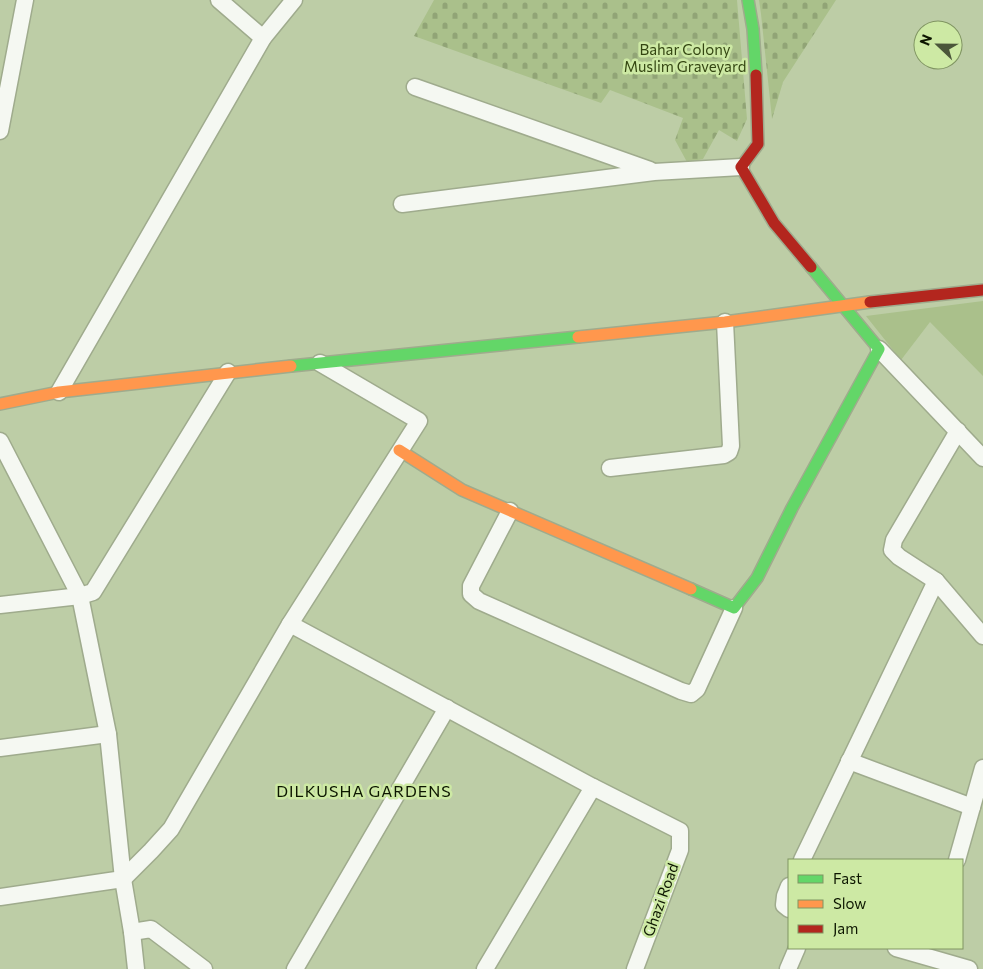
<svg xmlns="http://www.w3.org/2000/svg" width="983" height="969" font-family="Commissioner,sans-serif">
  <defs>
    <pattern id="cemetery-stones" width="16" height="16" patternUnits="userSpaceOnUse" patternTransform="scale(1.25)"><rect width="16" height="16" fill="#aac08b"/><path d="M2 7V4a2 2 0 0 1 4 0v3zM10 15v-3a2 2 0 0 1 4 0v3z" fill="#91a476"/></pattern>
  </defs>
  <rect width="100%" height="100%" fill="#bdcda6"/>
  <!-- cemetery -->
  <g fill="url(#cemetery-stones)">
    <path d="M434,0H737L747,119L737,141L719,130L703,159L687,162L675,140L683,118L610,90L601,103L414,36Z"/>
    <path d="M759,0H836L783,82L772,119L761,14Z"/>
  </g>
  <!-- green -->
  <path fill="#aac08b" d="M983,301V376L930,322L901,360L866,316Z"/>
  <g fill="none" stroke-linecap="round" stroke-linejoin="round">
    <defs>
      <g id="street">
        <path d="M219,0L263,38"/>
        <path d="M415,87L650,170"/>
        <path d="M0,131L25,0"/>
        <path d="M402,204L654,172L741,167"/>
        <path d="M879,349L983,458"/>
        <path d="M59,392L263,38L294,0"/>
        <path d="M958,431L894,540L892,550L899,557L936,581L983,636"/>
        <path d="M0,441L80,596L108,734L123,879L132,932L136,969"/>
        <path d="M610,468L724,455L729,452L731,446L725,322"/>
        <path d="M510,511L471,586V594L479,601L681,691L691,694L697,689L734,608"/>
        <path d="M0,605L80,596L93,592L228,372"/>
        <path d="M290,624L593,787L485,969"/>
        <path d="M0,748L108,734"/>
        <path d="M849,761L972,807"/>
        <path d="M593,787L680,831V850L635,969"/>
        <path d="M802,860L936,581"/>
        <path d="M957,860L983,768"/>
        <path d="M789,886L785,896L784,905L789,909"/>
        <path d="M0,897L123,879L151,851L171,829L290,624L419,421L320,363"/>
        <path d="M132,932L151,929L204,969"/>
        <path d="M896,948L969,969"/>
        <path d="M295,969L447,708"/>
        <path d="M788,969L797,948"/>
      </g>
      <g id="fast">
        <path d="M748,0L753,29L756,75"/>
        <path d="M291,366L578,337"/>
        <path d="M691,589L734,608L757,578L792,508L879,349L811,267"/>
      </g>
      <g id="slow">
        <path d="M578,337L725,322L870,302"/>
        <path d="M0,404L59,392L291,366"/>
        <path d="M399,450L462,490L691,589"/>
      </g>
      <g id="jam">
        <path d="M756,75L758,144L741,167L774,223L811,267"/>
        <path d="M870,302L983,290"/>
      </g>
    </defs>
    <!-- street casing -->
    <use href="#street" stroke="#9fab8d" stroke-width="19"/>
    <!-- fast casing -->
    <use href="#fast" stroke="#9fab8d" stroke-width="14"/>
    <!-- slow casing -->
    <use href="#slow" stroke="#9fab8d" stroke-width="14"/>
    <!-- jam casing -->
    <use href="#jam" stroke="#9fab8d" stroke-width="14"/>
    <!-- street -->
    <use href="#street" stroke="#f5f8f2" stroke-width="16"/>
    <!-- fast -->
    <use href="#fast" stroke="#63d668" stroke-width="11"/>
    <!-- slow -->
    <use href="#slow" stroke="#ff974d" stroke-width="11"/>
    <!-- jam -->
    <use href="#jam" stroke="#b3261e" stroke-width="11"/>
  </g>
  <g text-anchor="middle" stroke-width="5" stroke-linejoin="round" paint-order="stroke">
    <!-- park labels -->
    <g font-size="15" fill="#344612" stroke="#cde9a4">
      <text x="685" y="55">Bahar Colony<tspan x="685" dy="17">Muslim Graveyard</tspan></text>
    </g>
    <!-- street labels -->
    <g font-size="15" fill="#0d1600" stroke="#cde9a4">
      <text transform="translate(661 900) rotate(-70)" y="5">Ghazi Road</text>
    </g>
    <!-- neighbourhood labels -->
    <g font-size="16" letter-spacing="1" fill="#0d1600" stroke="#cde9a4">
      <text x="364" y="797">DILKUSHA GARDENS</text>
    </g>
  </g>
  <!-- legend -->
  <rect x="788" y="859" width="175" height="90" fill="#cde9a4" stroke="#809562"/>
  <rect x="798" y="875" width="25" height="8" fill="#63d668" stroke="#809562"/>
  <text x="833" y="884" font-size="15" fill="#0d1600">Fast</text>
  <rect x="798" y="900" width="25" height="8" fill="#ff974d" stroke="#809562"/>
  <text x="833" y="909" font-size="15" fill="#0d1600">Slow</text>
  <rect x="798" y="925" width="25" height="8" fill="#b3261e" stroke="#809562"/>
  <text x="833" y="934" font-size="15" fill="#0d1600">Jam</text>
  <!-- north arrow -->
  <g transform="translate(938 45) rotate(292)"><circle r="24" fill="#cde9a4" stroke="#809562"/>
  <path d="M0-4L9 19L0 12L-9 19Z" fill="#4b563a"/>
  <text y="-8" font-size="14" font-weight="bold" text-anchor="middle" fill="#0d1600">N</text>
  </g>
</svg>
